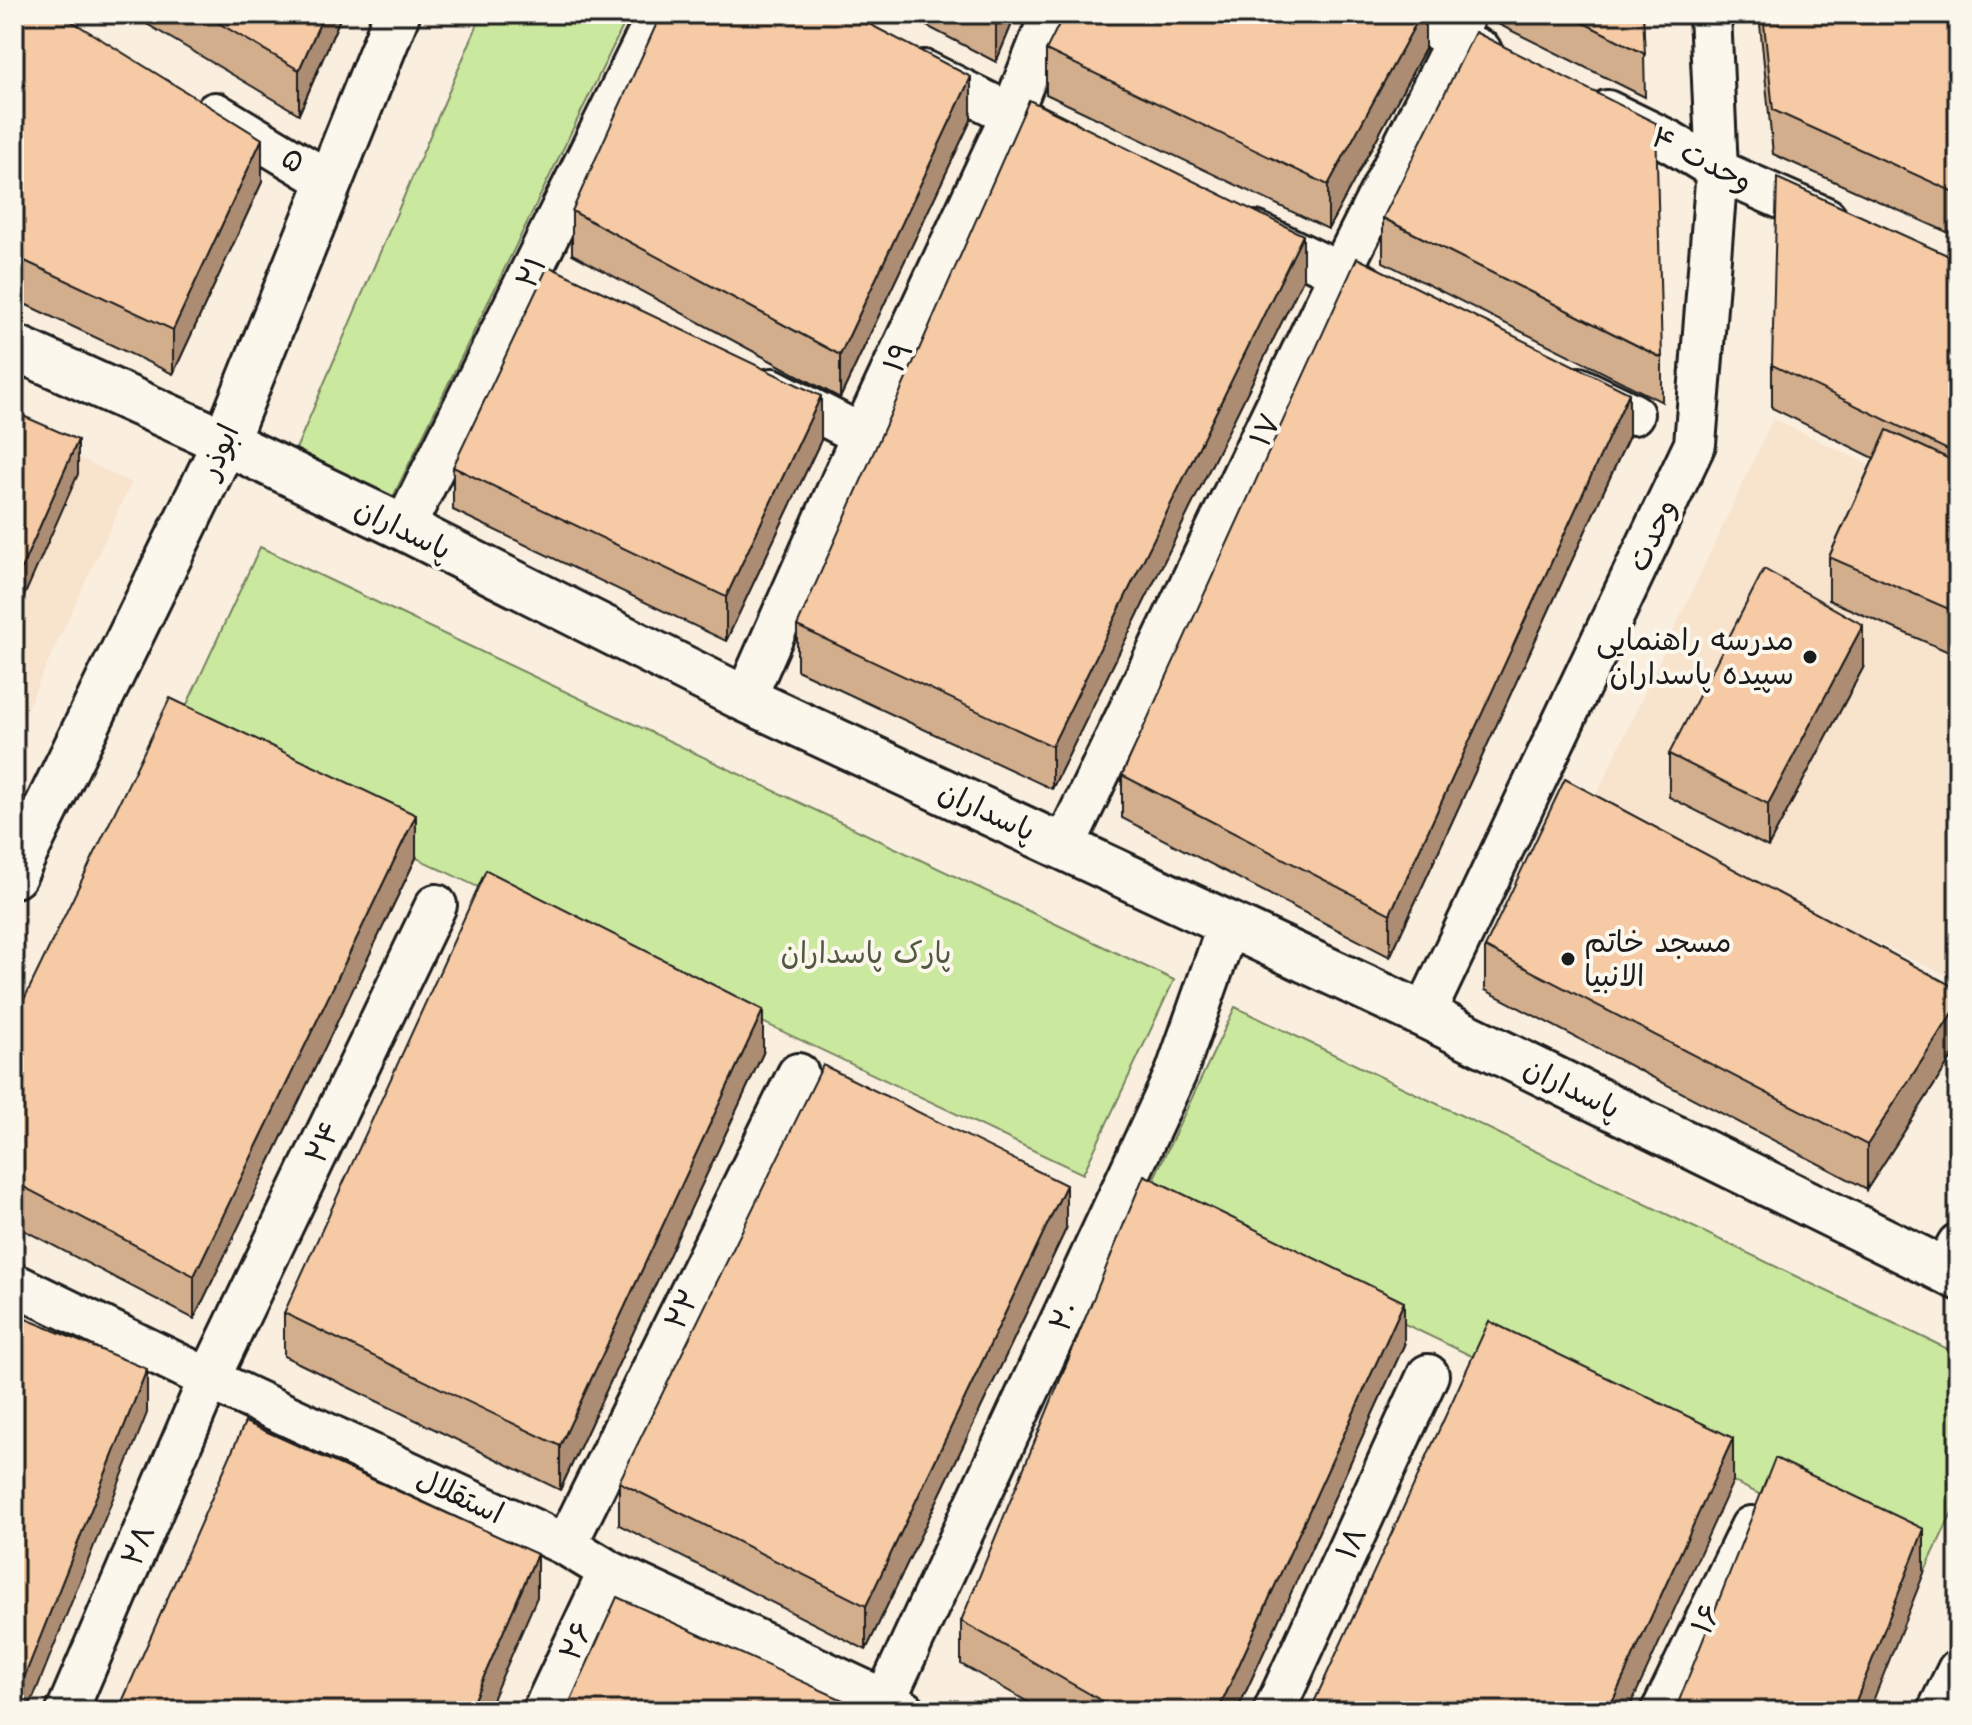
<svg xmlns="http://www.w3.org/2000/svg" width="1972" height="1725" font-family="'Shantell Sans','Playpen Sans Arabic',sans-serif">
  <rect width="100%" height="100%" fill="#faeede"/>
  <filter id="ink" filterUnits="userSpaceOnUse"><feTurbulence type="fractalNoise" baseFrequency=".0125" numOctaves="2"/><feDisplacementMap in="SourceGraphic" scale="16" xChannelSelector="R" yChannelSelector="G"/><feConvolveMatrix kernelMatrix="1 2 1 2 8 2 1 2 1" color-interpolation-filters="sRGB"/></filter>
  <g filter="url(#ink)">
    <!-- built -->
    <g fill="#f8e3cd">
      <path d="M1773,419L1958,507V981L1591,807Z"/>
      <path d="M14,426L131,483L20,723L14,720Z"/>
    </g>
    <!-- green -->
    <g fill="#cbe89f" stroke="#74825e" stroke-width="2">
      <path d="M482,14H629L392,499L296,449Z"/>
      <path d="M260,547L1174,980L1083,1174L170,741Z"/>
      <path d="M1235,1007L1958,1354V1500L1924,1573L1144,1199Z"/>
    </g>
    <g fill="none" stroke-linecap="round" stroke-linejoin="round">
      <defs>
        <g id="street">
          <path d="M1405,14L1481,51"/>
          <path d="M924,71L1067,142"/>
          <path d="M1607,111L1671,142L1717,170L1826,218"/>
          <path d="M215,113L330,182"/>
          <path d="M1255,232L1363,284"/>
          <path d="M1579,388L1633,414"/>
          <path d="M772,389L862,435"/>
          <path d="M404,528L658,14"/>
          <path d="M745,699L862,435L1011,115L1051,14"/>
          <path d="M1064,846L1340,273L1457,39L1464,14"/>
          <path d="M1424,1015L1695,444L1717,170L1710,14"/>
          <path d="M1943,1270L1958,1244"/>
          <path d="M14,1284L209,1379L566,1545L609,1571L885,1700L905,1711"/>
          <path d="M566,1545L798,1074"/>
          <path d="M885,1700L1176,1073L1228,925"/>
          <path d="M67,1711L209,1379L436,905"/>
          <path d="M543,1711L609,1571"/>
          <path d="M1274,1711L1428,1375"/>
          <path d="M1662,1711L1751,1527"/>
          <path d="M1938,1711L1958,1670"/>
        </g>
        <g id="secondary">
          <path d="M14,347L225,442L404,528L745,699L1424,1015L1958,1277"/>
          <path d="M14,875L225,442L397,14"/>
        </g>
      </defs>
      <!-- street casing -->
      <use href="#street" stroke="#1c1c1c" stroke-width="46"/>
      <!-- secondary casing -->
      <use href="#secondary" stroke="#1c1c1c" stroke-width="50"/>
      <!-- street -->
      <use href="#street" stroke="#fbf7ec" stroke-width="40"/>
      <!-- secondary -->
      <use href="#secondary" stroke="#fbf7ec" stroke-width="44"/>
    </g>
    <!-- wall -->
    <g fill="#d3ae8d" stroke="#1c1c1c" stroke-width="2">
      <path d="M14,14L262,182L173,374L14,299Z"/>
      <path d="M130,14H342L299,114Z"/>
      <path d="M904,14H1016L996,62Z"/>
      <path d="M1425,14V49L1328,229L1046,94V50Z"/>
      <path d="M1478,14H1643L1645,97Z"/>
      <path d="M1759,14H1958V237L1773,154Z"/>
      <path d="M971,120L840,398L572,254V211Z"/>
      <path d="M1383,218L1662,358V402L1383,262Z"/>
      <path d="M1958,260V656L1829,600V557L1874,458L1772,408V365Z"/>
      <path d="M1303,279L1052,789L797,670V626Z"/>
      <path d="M1629,436L1390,957L1122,818V775Z"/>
      <path d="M821,440L726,641L453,510V467Z"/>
      <path d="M1863,668L1768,847L1669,797V754Z"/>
      <path d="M416,858L194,1319L14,1225V1020Z"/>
      <path d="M1485,947L1958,989V1048L1867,1189L1485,990Z"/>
      <path d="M763,1053L560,1490L284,1356V1313Z"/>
      <path d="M1066,1229L866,1650L619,1525V1482Z"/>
      <path d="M1404,1345L1237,1711H1044L961,1664V1621Z"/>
    </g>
    <!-- shaded-wall -->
    <g fill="#ac8d73" stroke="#1c1c1c" stroke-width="2">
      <path d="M324,14H342L299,114V70Z"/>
      <path d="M997,14H1016L996,62V18Z"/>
      <path d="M1421,14H1425V49L1328,229V185Z"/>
      <path d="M971,77V120L840,398V355Z"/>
      <path d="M262,139V182L173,374V330Z"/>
      <path d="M1303,235V279L1052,789V746Z"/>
      <path d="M1629,393V436L1390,957V914Z"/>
      <path d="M821,396V440L726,641V597Z"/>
      <path d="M78,440V474L14,619V585Z"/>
      <path d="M1863,625V668L1768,847V804Z"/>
      <path d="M416,815V858L194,1319V1276Z"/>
      <path d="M1958,1005V1048L1867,1189V1145Z"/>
      <path d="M763,1010V1053L560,1490V1446Z"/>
      <path d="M1066,1185V1229L866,1650V1606Z"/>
      <path d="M1404,1302V1345L1237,1711H1218Z"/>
      <path d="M147,1369V1413L28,1711H14V1703Z"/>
      <path d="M1733,1438V1481L1628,1711H1608Z"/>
      <path d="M1924,1529V1573L1869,1711H1852Z"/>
      <path d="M537,1554V1597L487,1711H469Z"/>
    </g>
    <!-- building -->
    <g fill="#f5caa4" stroke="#1c1c1c" stroke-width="2">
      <path d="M14,14H60L262,139L173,330L14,256Z"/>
      <path d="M203,14H324L299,70Z"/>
      <path d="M661,14H850L971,77L840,355L572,211Z"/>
      <path d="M987,14H997L996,18Z"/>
      <path d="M1064,14H1421L1328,185L1046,50Z"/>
      <path d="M1566,14H1643L1645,54Z"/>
      <path d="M1763,14H1958V194L1773,110Z"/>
      <path d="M1475,32L1656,123L1662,358L1383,218Z"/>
      <path d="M1029,100L1303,235L1052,746L797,626Z"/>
      <path d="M1777,178L1958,260V455L1772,365Z"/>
      <path d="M1357,258L1629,393L1390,914L1122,775Z"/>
      <path d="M548,266L821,396L726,597L453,467Z"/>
      <path d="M14,412L78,440L14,585Z"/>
      <path d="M1887,430L1958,463V613L1829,557Z"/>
      <path d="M1764,569L1863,625L1768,804L1669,754Z"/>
      <path d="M170,698L416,815L194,1276L14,1182V1020Z"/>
      <path d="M1565,779L1958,989V1005L1867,1145L1485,947Z"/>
      <path d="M486,870L763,1010L560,1446L284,1313Z"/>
      <path d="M823,1065L1066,1185L866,1606L619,1482Z"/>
      <path d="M1144,1175L1404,1302L1218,1711H1120L961,1621Z"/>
      <path d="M14,1314L147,1369L14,1703Z"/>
      <path d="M1489,1321L1733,1438L1608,1711H1310Z"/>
      <path d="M245,1422L537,1554L469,1711H118Z"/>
      <path d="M1775,1458L1924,1529L1852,1711H1675Z"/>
      <path d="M617,1597L867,1711H566Z"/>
    </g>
  </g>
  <!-- markers -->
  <g fill="#1c1c1c" stroke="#fbf7ec" stroke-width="3">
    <circle cx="1810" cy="657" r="8"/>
    <circle cx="1568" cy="959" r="8"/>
  </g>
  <g text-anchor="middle" stroke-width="8" stroke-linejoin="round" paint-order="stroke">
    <!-- street labels -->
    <g font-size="30" fill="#1c1c1c" stroke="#fbf7ec">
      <text transform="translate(1702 159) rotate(27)" y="10">وحدت ۴</text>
      <text transform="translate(293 160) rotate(31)" y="10">۵</text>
      <text transform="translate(531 272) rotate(-64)" y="10">۲۱</text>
      <text transform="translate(898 357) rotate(-65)" y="10">۱۹</text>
      <text transform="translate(1265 430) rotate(-64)" y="10">۱۷</text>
      <text transform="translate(219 451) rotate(-66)" y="10">ابوذر</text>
      <text transform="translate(403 529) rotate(26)" y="10">پاسداران</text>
      <text transform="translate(1652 535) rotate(-65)" y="10">وحدت</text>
      <text transform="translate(987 811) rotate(25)" y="10">پاسداران</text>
      <text transform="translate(1572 1088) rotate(26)" y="10">پاسداران</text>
      <text transform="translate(323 1142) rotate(-64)" y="10">۲۴</text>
      <text transform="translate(682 1309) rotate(-64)" y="10">۲۲</text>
      <text transform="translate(1064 1316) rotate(-65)" y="10">۲۰</text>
      <text transform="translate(460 1496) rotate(25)" y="10">استقلال</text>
      <text transform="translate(1351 1543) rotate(-65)" y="10">۱۸</text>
      <text transform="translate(138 1545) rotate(-67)" y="10">۲۸</text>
      <text transform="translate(1706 1619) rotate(-64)" y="10">۱۶</text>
      <text transform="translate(576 1641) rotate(-65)" y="10">۲۶</text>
    </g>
    <!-- poi labels -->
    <g font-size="30" fill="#1c1c1c" stroke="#fbf7ec" text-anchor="end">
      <text x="1794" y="650">مدرسه راهنمایی<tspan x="1794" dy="34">سپیده پاسداران</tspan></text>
      <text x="1584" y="952" text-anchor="start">مسجد خاتم<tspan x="1584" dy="34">الانبیا</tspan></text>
    </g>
    <!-- park labels -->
    <g font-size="30" fill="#515943" stroke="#fbf7ec">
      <text x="866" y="963">پارک پاسداران</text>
    </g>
  </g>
  <!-- margin -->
  <rect width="1972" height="1725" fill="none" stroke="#fbf7ec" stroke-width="48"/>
  <rect x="24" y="24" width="1924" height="1677" fill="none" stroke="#1c1c1c" stroke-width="3" filter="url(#ink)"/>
</svg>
